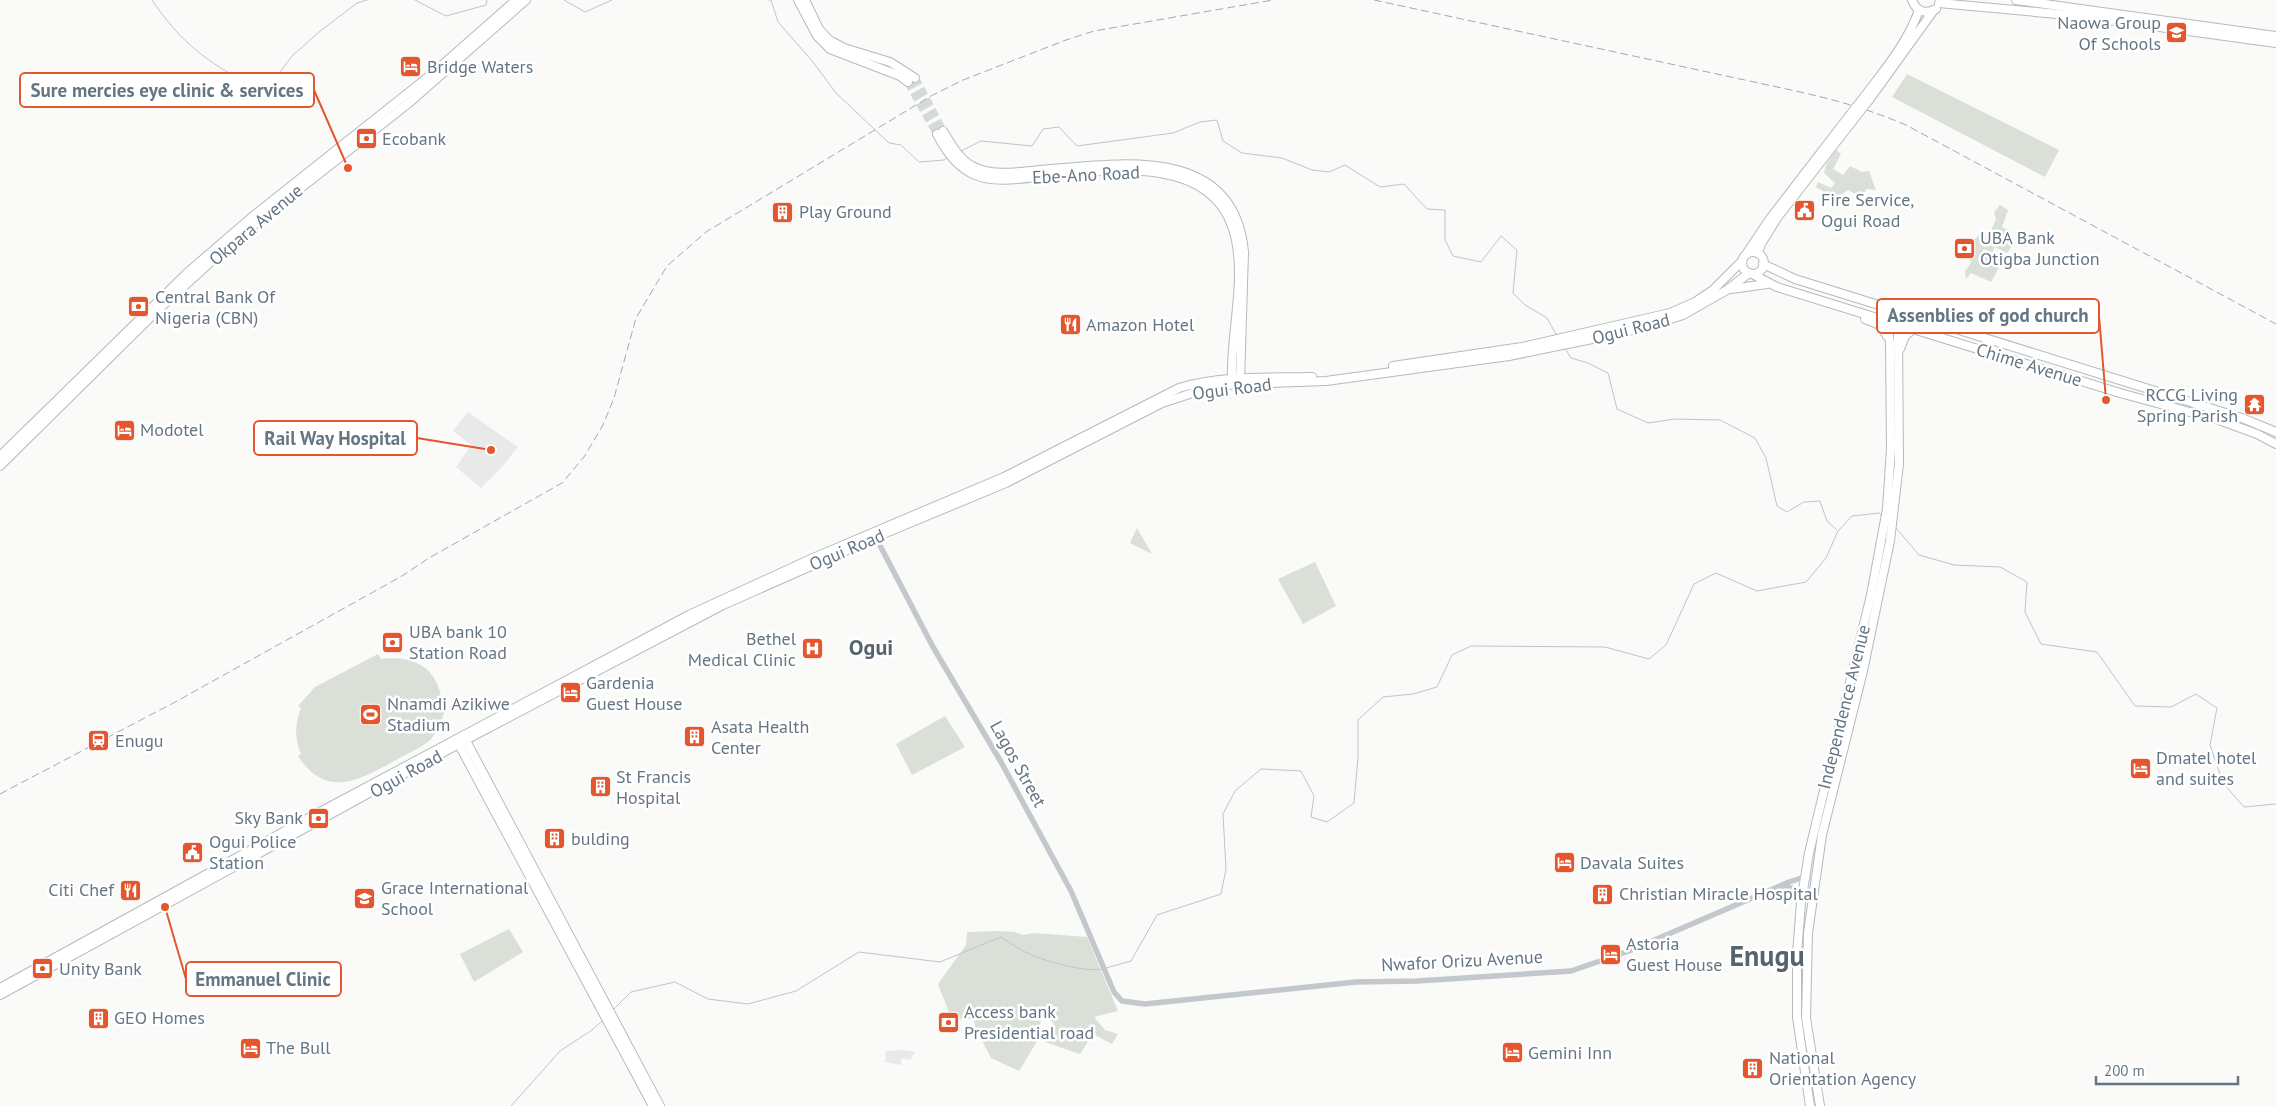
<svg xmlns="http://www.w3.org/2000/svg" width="2276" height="1106" font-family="'PT Sans',sans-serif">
  <rect width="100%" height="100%" fill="#fafaf8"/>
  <!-- built -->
  <g fill="#e8e9e9">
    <path d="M468,412L518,447L501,468L481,488L456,467L471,445L453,431Z"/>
    <path d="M903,1050L915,1052L910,1060L902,1058L901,1065L885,1062L886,1051Z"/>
  </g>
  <!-- green -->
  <g fill="#dadfd7">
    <path d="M1907,74L2059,150L2045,177L1892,97Z"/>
    <path d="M1836,150L1841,154L1833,169L1843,175L1850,166L1862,172L1869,171L1876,190L1867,189L1861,197L1848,190L1835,199L1816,187L1818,182L1831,188L1835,183L1824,173L1826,165Z"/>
    <path d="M2000,205L2008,210L2002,227L2012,232L2007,240L2014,243L2007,253L1995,247L1992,253L1984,249L1981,254L2001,264L1991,282L1971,273L1966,279L1965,271L1971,263L1969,255L1973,250L1970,244L1980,234L1989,235L1996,219L1994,212Z"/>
    <path d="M1137,528L1152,554L1130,543Z"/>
    <path d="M1315,562L1336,606L1303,624L1278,579Z"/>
    <path d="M378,654L381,659C417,654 442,671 442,709H445C442,720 438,732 430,740C421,748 406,754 396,760C360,780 327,800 298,756L301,754C294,737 295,724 301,708L298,706L315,687Z"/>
    <path d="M945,716L965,747L912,775L896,744Z"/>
    <path d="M509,929L523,952L474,982L460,954Z"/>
    <path d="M999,931L1015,932L1023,935L1034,933L1087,937L1118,1011L1094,1017L1105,1030L1118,1034L1112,1044L1093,1034L1080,1054L1045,1042L1054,1023L1042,1016L1036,1043L1019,1071L991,1058L977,1031L973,1019L952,1020L938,984L966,945L967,932Z"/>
  </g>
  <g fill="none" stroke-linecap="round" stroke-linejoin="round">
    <!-- stream -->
    <g stroke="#bbc7cb" stroke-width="1">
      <path d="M152,0C182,44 206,61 252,86L274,80L292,56L319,32L357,3L367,0"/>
      <path d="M415,0L446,16L486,5L487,0"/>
      <path d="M564,0L585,12L612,0"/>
      <path d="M769,0H771L778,22L813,62L836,93L889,143L901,145L919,162L944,160L948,157"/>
      <path d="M961,151L981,141L1032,146L1043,129L1059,127L1077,146L1173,133L1200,122L1217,120L1223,141L1242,153L1282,158L1312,170L1329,172L1345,165L1380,187L1404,184L1427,209L1445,210V240L1453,256L1481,262L1501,236L1517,250L1513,293L1525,305L1547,318L1557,336"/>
      <path d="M1565,348L1571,358L1588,363L1608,373L1617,409L1648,423L1674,419L1720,420L1755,438L1766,458L1777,506L1787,512L1804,502L1820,501L1827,521L1837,530"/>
      <path d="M1896,528L1919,555L1954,565L2000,567L2027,582L2025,612L2041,644L2097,652L2135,706L2171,707L2196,694L2217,708L2210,745L2223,783L2244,807L2276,804"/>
      <path d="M1106,968L1131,961L1157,915L1221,894L1226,869L1223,814L1235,791L1261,769L1301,771L1314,796L1311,817L1327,822L1354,803L1358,757V720L1383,697L1413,694L1437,687L1452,655L1471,646L1605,647L1649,659L1666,645L1694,584L1716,573L1757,591L1806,582L1826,558L1838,531L1852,516L1879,513L1882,516"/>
      <path d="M613,1010L631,992L675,982L708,999L748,1004L796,991L859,952L940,962L1001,937C1009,942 1017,948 1025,952C1041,960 1085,973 1102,969"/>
      <path d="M511,1106L560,1051L592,1030L603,1020"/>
    </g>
    <!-- major-tunnel -->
    <g stroke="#d5d9db" stroke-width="8" stroke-dasharray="8 4" stroke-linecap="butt">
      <path d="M915,78L943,131"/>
      <path d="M908,82L937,134"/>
    </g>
    <defs>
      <g id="major">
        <path d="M798,0L817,36L830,49L900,76L908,82"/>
        <path d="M805,0L819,29L829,40L844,48L890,62L915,78"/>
        <path d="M1912,0C1916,11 1925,15 1936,9"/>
        <path d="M2016,0L2276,36"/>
        <path d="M1939,3L2079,16L2276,43"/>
        <path d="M1864,97C1885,69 1907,44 1919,10"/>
        <path d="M1869,100L1934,10"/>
        <path d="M943,131C951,144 959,159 972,166C992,177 1018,172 1040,170C1117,164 1234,143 1244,252L1240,382"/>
        <path d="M937,134C945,150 958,168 975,175C996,184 1025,178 1046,176C1106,170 1210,154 1233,229C1248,275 1230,333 1232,380"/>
        <circle cx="1753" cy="263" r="11"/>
        <path d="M1747,253L1769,220L1856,107"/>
        <path d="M1758,253L1761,244L1777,218L1861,110"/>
        <path d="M1763,264L1795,279L2242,418L2276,432"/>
        <path d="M1754,275L1777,287L2120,393L2219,420L2257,434L2276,444"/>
        <path d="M1731,289L1767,284"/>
        <path d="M1865,319L1880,325L1887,336"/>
        <path d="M1900,349L1905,336L1913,329"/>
        <path d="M1393,366L1522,347L1670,313L1695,302L1713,290L1742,261"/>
        <path d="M0,456L187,273L252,217L432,74L516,0"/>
        <path d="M0,466L160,308L236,239L410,102L526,0"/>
        <path d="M464,737L660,1106"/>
        <path d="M457,741L653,1106"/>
        <path d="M0,988L305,820L689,615L813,558L1004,477L1179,388C1223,375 1267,378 1312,377"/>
        <path d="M0,995L475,735L723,605L888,532L1006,483L1162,403L1208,388L1237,384L1326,381L1509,356L1602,337L1649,326L1683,315L1727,290L1749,273"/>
        <path d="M1810,1106L1797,1017V954L1801,903L1809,853L1871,595L1887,509L1891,448L1890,343L1887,321L1889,308"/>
        <path d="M1820,1106L1806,1018L1808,933L1822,835L1863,671L1890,541L1899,464L1898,333L1901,312"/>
      </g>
    </defs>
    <!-- major casing -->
    <use href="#major" stroke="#b5babe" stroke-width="10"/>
    <!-- minor -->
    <g stroke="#c3c8cc" stroke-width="5.5">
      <path d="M874,534L933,647L1001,762L1071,891L1114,992L1122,1001L1145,1004L1356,982L1417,981L1571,971L1629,951L1789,882L1805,877L1815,879"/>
      <path d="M1782,886C1794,887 1801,893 1812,896"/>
    </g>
    <!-- major -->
    <use href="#major" stroke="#fff" stroke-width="8"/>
    <!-- rail -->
    <g stroke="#a2aab0" stroke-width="1" stroke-dasharray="8 4" stroke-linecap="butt">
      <path d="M1374,0L1791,90C1832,99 1866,108 1906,125L2276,324"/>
      <path d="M0,794L177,701L402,576L429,558L562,483L584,457L603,425L614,398L636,318L667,266L706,232L931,96L963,80L1066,40L1094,31L1273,0"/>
    </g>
    <defs>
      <g id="major-bridge">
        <path d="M1856,107L1864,97"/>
        <path d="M1861,110L1869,100"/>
      </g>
    </defs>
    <!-- major-bridge casing -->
    <use href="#major-bridge" stroke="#b5babe" stroke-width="10" stroke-linecap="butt"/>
    <!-- major-bridge -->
    <use href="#major-bridge" stroke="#fff" stroke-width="8"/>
  </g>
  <!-- icons -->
  <defs>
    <symbol id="school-square" viewBox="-11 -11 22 22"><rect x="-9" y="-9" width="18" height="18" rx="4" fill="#e4572e" stroke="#fff"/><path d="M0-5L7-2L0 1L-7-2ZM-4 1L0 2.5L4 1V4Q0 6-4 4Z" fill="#fff"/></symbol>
    <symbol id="hotel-square" viewBox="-11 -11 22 22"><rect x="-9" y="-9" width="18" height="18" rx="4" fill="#e4572e" stroke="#fff"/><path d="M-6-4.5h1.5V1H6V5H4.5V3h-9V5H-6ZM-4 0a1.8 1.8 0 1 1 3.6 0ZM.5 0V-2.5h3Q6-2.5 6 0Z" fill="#fff"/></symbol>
    <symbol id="bank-square" viewBox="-11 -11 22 22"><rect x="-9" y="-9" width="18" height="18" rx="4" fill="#e4572e" stroke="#fff"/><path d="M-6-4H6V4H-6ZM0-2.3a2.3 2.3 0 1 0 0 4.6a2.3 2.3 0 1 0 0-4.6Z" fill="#fff"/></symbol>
    <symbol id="civic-square" viewBox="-11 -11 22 22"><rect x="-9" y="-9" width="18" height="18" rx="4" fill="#e4572e" stroke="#fff"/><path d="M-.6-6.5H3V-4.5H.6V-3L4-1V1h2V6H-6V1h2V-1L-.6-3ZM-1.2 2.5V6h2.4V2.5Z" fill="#fff"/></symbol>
    <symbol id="building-square" viewBox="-11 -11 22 22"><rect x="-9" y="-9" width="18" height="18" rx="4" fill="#e4572e" stroke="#fff"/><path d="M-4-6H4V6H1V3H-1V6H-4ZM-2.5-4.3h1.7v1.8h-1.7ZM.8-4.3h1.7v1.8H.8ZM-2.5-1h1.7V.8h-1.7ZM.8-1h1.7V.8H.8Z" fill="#fff"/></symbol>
    <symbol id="restaurant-square" viewBox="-11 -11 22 22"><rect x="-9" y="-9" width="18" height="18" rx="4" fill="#e4572e" stroke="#fff"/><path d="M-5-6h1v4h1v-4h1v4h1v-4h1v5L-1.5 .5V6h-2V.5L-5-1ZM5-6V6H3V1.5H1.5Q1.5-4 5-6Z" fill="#fff"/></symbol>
    <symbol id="temple-square" viewBox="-11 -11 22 22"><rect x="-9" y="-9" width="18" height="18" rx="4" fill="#e4572e" stroke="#fff"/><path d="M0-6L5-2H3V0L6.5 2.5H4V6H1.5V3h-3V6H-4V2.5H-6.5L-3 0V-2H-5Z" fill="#fff"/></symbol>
    <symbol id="hospital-square" viewBox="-11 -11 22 22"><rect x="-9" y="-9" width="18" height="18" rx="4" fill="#e4572e" stroke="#fff"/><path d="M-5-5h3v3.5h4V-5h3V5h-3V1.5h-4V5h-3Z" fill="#fff"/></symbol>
    <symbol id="stadium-square" viewBox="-11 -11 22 22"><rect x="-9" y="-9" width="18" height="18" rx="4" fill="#e4572e" stroke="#fff"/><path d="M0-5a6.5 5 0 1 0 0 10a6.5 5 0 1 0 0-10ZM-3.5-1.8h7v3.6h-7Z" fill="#fff"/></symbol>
    <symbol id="station-square" viewBox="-11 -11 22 22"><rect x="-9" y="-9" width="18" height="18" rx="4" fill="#e4572e" stroke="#fff"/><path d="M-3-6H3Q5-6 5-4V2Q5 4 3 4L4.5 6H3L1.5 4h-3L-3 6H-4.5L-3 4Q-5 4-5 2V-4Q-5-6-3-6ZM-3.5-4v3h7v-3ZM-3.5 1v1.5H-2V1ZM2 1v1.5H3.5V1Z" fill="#fff"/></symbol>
  </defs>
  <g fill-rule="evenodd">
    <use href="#school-square" x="2164" y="20" width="25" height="25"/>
    <use href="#hotel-square" x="398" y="54" width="25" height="25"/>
    <use href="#bank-square" x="354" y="126" width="25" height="25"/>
    <use href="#civic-square" x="1792" y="198" width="25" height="25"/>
    <use href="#building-square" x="770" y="200" width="25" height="25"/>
    <use href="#bank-square" x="1952" y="236" width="25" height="25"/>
    <use href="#bank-square" x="126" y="294" width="25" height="25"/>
    <use href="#restaurant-square" x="1058" y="312" width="25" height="25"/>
    <use href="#temple-square" x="2242" y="392" width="25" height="25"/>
    <use href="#hotel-square" x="112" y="418" width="25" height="25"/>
    <use href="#bank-square" x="380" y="630" width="25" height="25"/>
    <use href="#hospital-square" x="800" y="636" width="25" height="25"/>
    <use href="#hotel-square" x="558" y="680" width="25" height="25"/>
    <use href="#stadium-square" x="358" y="702" width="25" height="25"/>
    <use href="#building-square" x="682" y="724" width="25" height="25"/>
    <use href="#station-square" x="86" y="728" width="25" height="25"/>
    <use href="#hotel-square" x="2128" y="756" width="25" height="25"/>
    <use href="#building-square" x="588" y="774" width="25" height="25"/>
    <use href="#bank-square" x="306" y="806" width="25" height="25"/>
    <use href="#building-square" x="542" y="826" width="25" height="25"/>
    <use href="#civic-square" x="180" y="840" width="25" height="25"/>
    <use href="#hotel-square" x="1552" y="850" width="25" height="25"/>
    <use href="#restaurant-square" x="118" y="878" width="25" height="25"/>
    <use href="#building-square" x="1590" y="882" width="25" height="25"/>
    <use href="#school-square" x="352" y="886" width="25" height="25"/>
    <use href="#hotel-square" x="1598" y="942" width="25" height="25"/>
    <use href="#bank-square" x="30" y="956" width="25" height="25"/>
    <use href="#building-square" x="86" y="1006" width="25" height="25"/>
    <use href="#bank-square" x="936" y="1010" width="25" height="25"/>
    <use href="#hotel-square" x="238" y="1036" width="25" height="25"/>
    <use href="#hotel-square" x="1500" y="1040" width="25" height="25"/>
    <use href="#building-square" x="1740" y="1056" width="25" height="25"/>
  </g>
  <g text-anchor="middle" stroke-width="5" stroke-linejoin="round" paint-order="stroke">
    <!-- poi labels -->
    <g font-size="18" fill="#657683" stroke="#fff" text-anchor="start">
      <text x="2161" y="29" text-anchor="end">Naowa Group<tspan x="2161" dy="21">Of Schools</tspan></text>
      <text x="427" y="73">Bridge Waters</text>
      <text x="382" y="145">Ecobank</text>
      <text x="1821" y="206">Fire Service,<tspan x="1821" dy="21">Ogui Road</tspan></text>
      <text x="799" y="218">Play Ground</text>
      <text x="1980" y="244">UBA Bank<tspan x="1980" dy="21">Otigba Junction</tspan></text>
      <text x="155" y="303">Central Bank Of<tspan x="155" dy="21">Nigeria (CBN)</tspan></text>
      <text x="1086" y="331">Amazon Hotel</text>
      <text x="2238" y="401" text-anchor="end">RCCG Living<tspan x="2238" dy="21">Spring Parish</tspan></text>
      <text x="140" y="436">Modotel</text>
      <text x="409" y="638">UBA bank 10<tspan x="409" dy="21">Station Road</tspan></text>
      <text x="796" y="645" text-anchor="end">Bethel<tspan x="796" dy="21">Medical Clinic</tspan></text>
      <text x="586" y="689">Gardenia<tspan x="586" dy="21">Guest House</tspan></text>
      <text x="387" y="710">Nnamdi Azikiwe<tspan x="387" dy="21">Stadium</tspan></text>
      <text x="711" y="733">Asata Health<tspan x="711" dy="21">Center</tspan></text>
      <text x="115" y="747">Enugu</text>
      <text x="2156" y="764">Dmatel hotel<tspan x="2156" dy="21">and suites</tspan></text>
      <text x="616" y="783">St Francis<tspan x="616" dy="21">Hospital</tspan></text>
      <text x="303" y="824" text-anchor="end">Sky Bank</text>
      <text x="571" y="845">bulding</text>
      <text x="209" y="848">Ogui Police<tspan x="209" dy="21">Station</tspan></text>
      <text x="1580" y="869">Davala Suites</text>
      <text x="381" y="894">Grace International<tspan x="381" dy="21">School</tspan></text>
      <text x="114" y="896" text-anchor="end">Citi Chef</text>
      <text x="1619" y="900">Christian Miracle Hospital</text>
      <text x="1626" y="950">Astoria<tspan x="1626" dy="21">Guest House</tspan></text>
      <text x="59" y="975">Unity Bank</text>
      <text x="964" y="1018">Access bank<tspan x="964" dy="21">Presidential road</tspan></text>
      <text x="114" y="1024">GEO Homes</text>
      <text x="266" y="1054">The Bull</text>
      <text x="1528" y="1059">Gemini Inn</text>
      <text x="1769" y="1064">National<tspan x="1769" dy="21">Orientation Agency</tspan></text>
    </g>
    <!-- street labels -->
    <g font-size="18" fill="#657683" stroke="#fff">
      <text transform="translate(1086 175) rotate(-3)" y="6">Ebe-Ano Road</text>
      <text transform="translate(256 225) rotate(-40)" y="6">Okpara Avenue</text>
      <text transform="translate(1631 329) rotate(-14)" y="6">Ogui Road</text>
      <text transform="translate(2029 365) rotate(17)" y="6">Chime Avenue</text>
      <text transform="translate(1232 389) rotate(-7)" y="6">Ogui Road</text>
      <text transform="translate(847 550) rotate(-23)" y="6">Ogui Road</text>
      <text transform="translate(1844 707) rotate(-76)" y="6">Independence Avenue</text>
      <text transform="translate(1018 764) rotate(61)" y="6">Lagos Street</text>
      <text transform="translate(406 774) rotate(-29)" y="6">Ogui Road</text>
      <text transform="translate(1462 961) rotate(-3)" y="6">Nwafor Orizu Avenue</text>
    </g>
    <!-- district labels -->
    <g font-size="22" font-weight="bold" fill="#57646e" stroke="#fff">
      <text x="871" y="655">Ogui</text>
    </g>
    <!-- town labels -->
    <g font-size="28" font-weight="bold" fill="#57646e" stroke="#fff">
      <text x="1767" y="966">Enugu</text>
    </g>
  </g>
  <!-- callouts -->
  <path fill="none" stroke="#e4572e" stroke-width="2" d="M348 168L314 90M2106 400L2099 316M491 450L417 438M165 907L186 979"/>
  <g fill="#e4572e" stroke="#fff" stroke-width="2">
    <circle cx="348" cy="168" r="5"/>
    <circle cx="2106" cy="400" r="5"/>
    <circle cx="491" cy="450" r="5"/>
    <circle cx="165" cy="907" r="5"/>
  </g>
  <g fill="#fff" stroke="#e4572e" stroke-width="2">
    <rect x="20" y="73" width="294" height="34" rx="5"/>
    <rect x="1877" y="299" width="222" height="34" rx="5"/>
    <rect x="254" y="421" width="163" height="34" rx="5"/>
    <rect x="186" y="962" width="155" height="34" rx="5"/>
  </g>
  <g font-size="19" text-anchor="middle" font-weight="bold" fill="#657683">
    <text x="167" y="97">Sure mercies eye clinic &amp; services</text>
    <text x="1988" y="322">Assenblies of god church</text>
    <text x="335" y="445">Rail Way Hospital</text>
    <text x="263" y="986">Emmanuel Clinic</text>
  </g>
  <!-- scale -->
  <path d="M2096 1076v8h142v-8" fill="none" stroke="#657683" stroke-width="2.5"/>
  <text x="2104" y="1076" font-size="15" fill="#657683" stroke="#ffffff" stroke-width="4" paint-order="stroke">200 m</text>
</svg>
